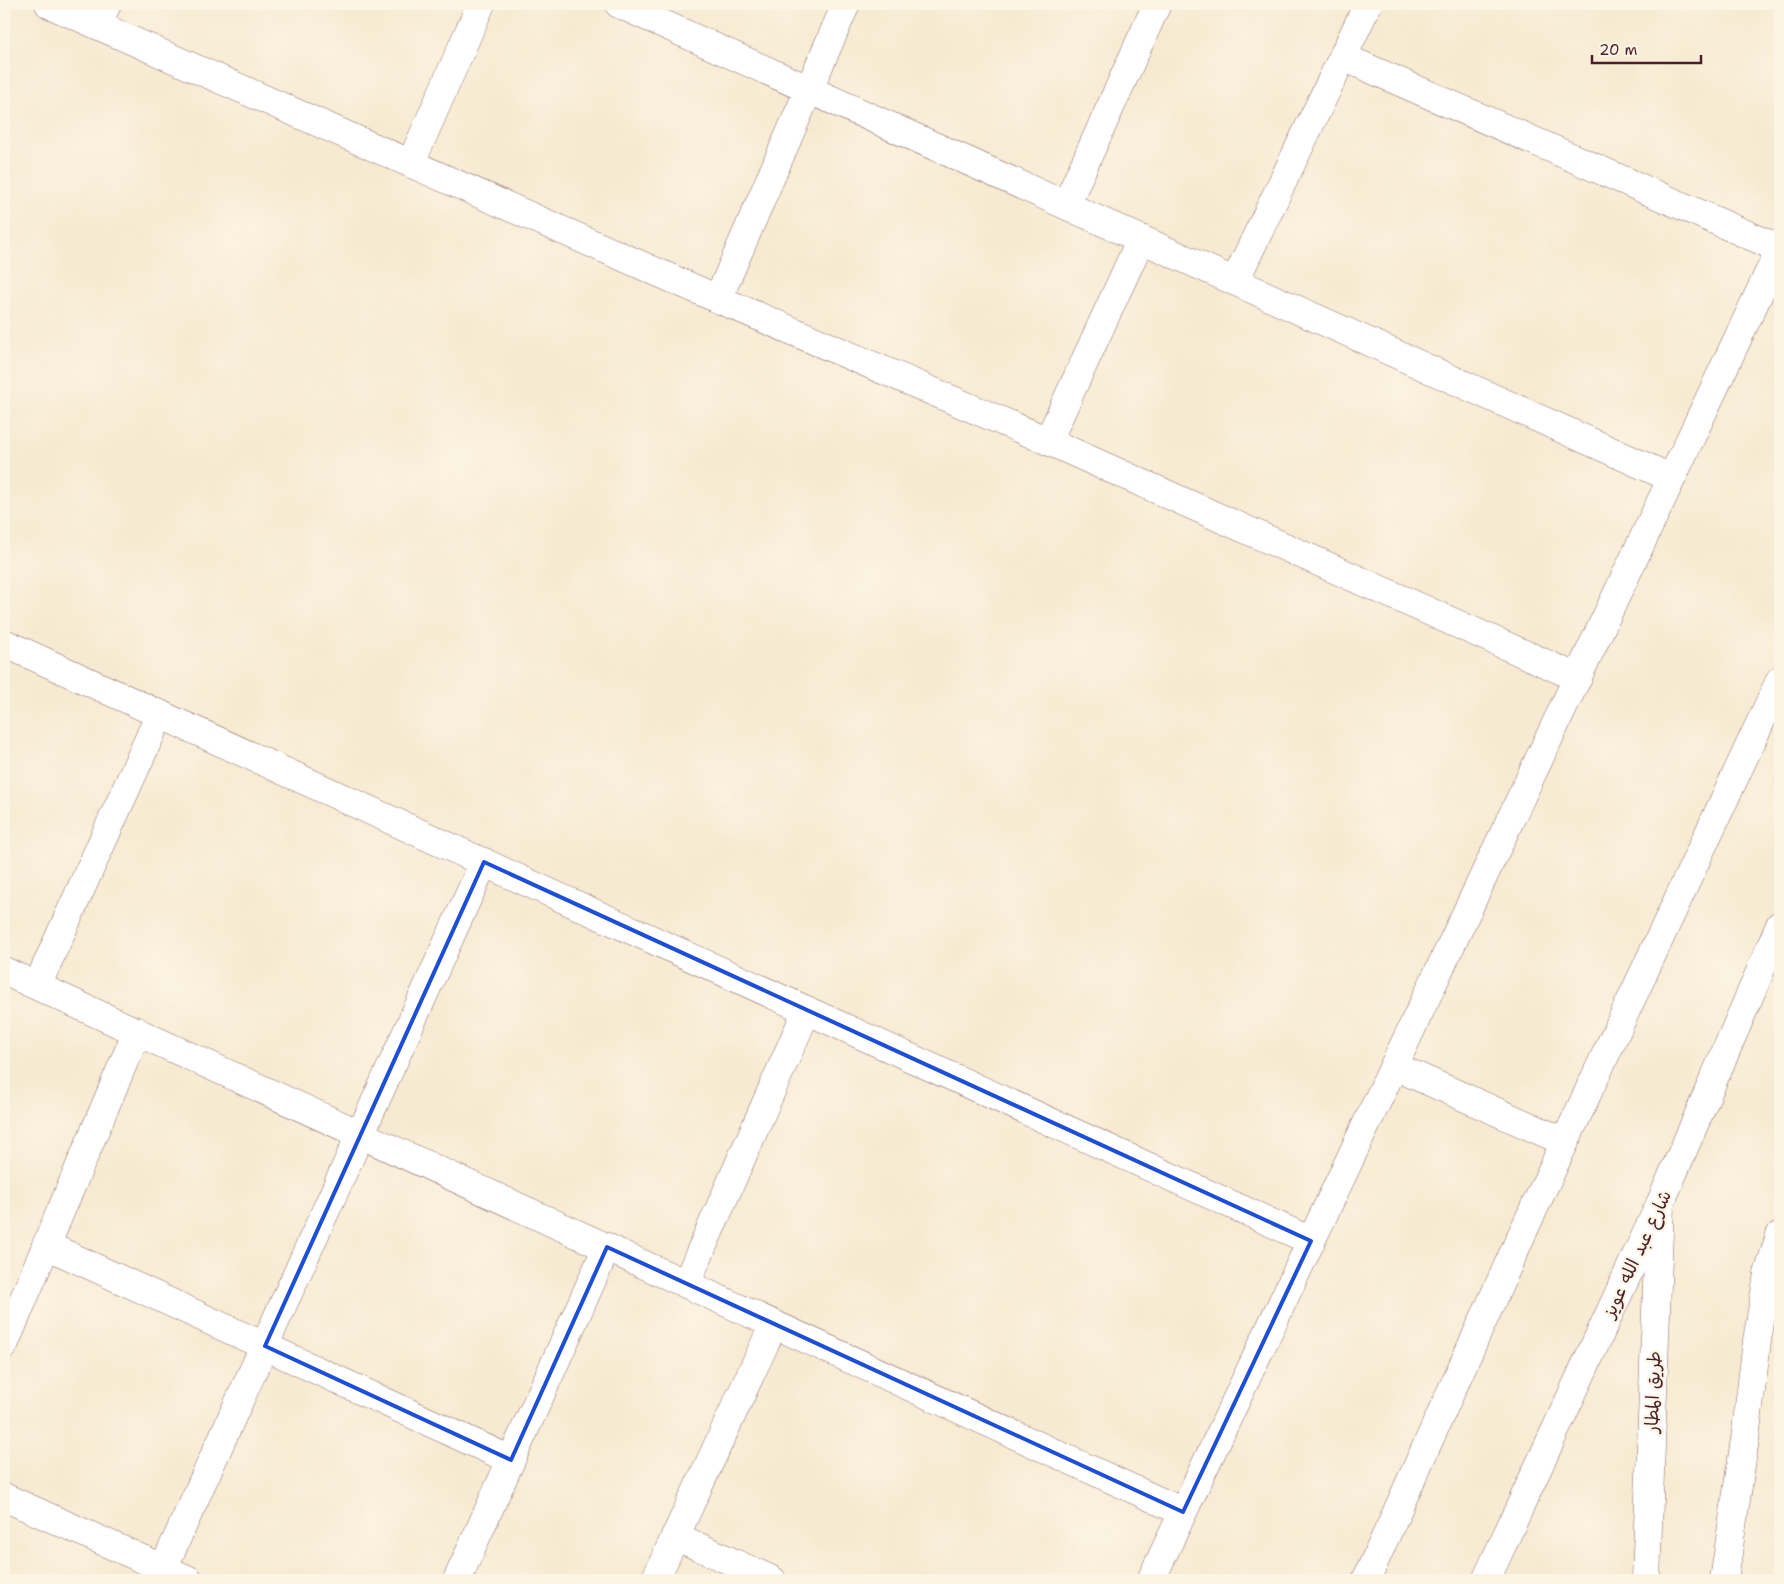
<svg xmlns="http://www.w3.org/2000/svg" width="1784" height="1584" font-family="'Shantell Sans','Playpen Sans Arabic',sans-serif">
  <rect width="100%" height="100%" fill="#fcf5e5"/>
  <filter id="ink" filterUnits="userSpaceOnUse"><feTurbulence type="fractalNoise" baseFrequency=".02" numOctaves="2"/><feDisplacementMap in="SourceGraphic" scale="10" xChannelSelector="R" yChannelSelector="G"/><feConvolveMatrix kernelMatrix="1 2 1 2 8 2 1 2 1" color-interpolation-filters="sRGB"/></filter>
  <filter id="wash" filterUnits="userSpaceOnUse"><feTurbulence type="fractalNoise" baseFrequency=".0096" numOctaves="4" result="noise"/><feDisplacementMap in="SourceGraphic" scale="20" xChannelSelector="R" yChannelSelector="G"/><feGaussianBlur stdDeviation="1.12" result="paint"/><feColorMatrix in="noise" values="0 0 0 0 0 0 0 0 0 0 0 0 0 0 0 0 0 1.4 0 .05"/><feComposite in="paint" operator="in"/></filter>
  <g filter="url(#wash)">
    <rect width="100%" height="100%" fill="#f7ead2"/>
  </g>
  <g filter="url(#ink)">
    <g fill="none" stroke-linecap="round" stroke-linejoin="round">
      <defs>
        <g id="minor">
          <path d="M49,4L718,299L1048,441L1578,678"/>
          <path d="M619,4L1671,478"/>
          <path d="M98,25L107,4"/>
          <path d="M1343,57L1780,249"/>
          <path d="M411,163L481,4"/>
          <path d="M1066,205L1157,4"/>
          <path d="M1235,281L1368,4"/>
          <path d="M718,299L846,4"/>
          <path d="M1048,441L1141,239"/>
          <path d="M4,643L1311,1241"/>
          <path d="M4,971L1183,1512"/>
          <path d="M37,986L160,714"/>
          <path d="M1394,1066L1565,1142"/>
          <path d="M46,1245L511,1460"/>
          <path d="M686,1284L807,1010"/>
          <path d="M4,1345L137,1031"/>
          <path d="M4,1497L189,1580"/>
          <path d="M675,1536L772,1580"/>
          <path d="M158,1580L484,862"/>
          <path d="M457,1580L607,1247"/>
          <path d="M655,1580L774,1324"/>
          <path d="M1151,1580L1780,249"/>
        </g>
        <path id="secondary" d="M1366,1580L1522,1234L1780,680"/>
        <path id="primary" d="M1486,1580L1660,1204L1780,925"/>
        <g id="trunk">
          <path d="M1646,1580L1660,1204"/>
          <path d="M1724,1580L1745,1439L1757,1341L1768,1274L1780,1235"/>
        </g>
      </defs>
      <!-- minor casing -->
      <use href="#minor" stroke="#876665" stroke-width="29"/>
      <!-- secondary casing -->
      <use href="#secondary" stroke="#876665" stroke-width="29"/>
      <!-- primary casing -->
      <use href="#primary" stroke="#876665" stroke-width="29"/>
      <!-- trunk casing -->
      <use href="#trunk" stroke="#876665" stroke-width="29"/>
      <!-- minor -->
      <use href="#minor" stroke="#fff" stroke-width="28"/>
      <!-- secondary -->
      <use href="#secondary" stroke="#fff" stroke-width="28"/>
      <!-- primary -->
      <use href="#primary" stroke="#fff" stroke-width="28"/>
      <!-- trunk -->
      <use href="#trunk" stroke="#fff" stroke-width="28"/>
    </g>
  </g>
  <!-- marked area -->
  <path fill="none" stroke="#1d4ed8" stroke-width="4" stroke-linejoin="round" d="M484,862L1311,1241L1183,1512L607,1247L511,1460L265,1346Z"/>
  <g text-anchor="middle" stroke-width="4.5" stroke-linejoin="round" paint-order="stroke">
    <!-- street labels -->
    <g font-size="18" fill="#4a1f2b" stroke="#fcf5e5">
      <text transform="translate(1637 1254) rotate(-65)" y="6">شارع عبد الله عويز</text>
      <text transform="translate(1653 1392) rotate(-88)" y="6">طريق المطار</text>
    </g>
  </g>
  <!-- margin -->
  <rect width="1784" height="1584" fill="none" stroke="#fcf5e5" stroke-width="20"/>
  <!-- scale -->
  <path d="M1592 55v8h109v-8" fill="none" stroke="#4a1f2b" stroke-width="2.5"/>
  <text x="1599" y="55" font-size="15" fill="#4a1f2b" stroke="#fcf5e5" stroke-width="4" paint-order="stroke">20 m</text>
</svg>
